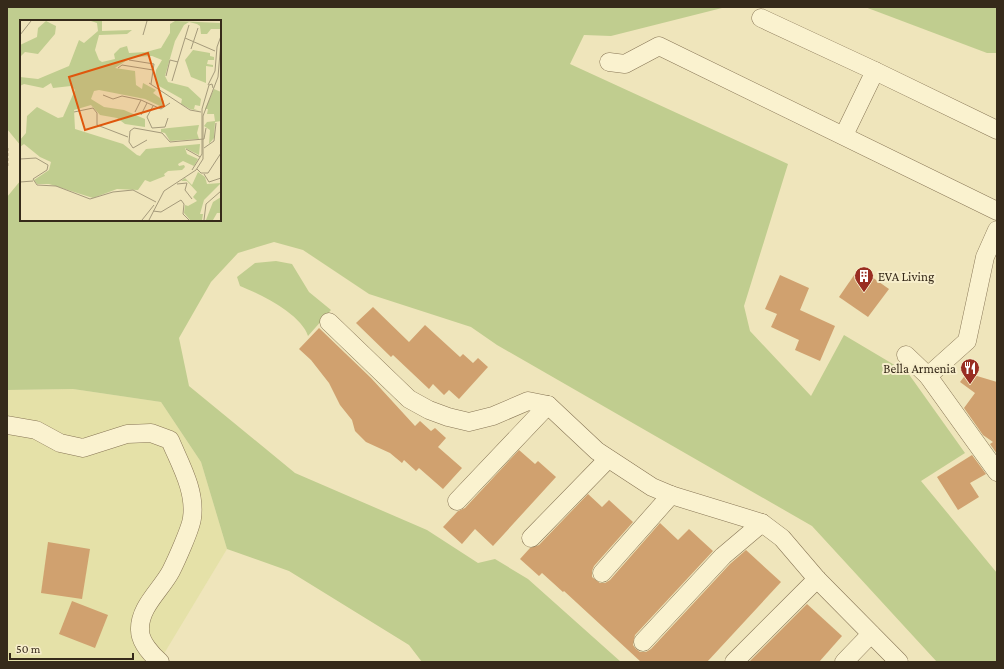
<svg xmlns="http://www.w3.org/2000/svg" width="1004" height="669" font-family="'Crimson Pro',serif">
  <rect width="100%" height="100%" fill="#efe5bb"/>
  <!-- farmland -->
  <path fill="#e5e1a8" d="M73,389L161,402L201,462L227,549L159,662H7V390Z"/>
  <!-- green -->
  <g fill="#c0cd8f">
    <path d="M7,7H726L611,36L584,35L570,64L788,164L744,306L750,331L811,396L844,335L908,373L965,453L921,481L997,573V662H937L812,526L497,345L471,327L369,294L303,250L274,242L238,253L211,282L179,338L189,386L295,473L427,530L478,563L495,559L528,579L621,662H422L409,645L289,571L227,549L201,462L161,402L73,389L7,390V197L21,180V220H220V21H21V146L7,129Z"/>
    <path d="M865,7H997V53H987Z"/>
    <path d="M276,261L292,264L309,292L331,310L308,336C301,314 260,294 240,286L237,277L255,263Z"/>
  </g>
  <!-- building -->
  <g fill="#d0a16f">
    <path d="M859,268L889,289L868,317L839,297Z"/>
    <path d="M780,275L809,288L800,310L835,326L820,361L795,350L799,340L771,327L777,314L765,309Z"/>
    <path d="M373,307L409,342L425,325L460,357L463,354L473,363L478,358L488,367L459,399L449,390L444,395L433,384L429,389L393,355L391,357L356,323Z"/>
    <path d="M319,328L371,378L415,426L420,421L431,431L435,428L446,438L438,447L462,468L443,489L419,468L416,471L404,460L402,463L390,453L366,442L355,431L352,420L340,405L329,383L311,360L299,349Z"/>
    <path d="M967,373L997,382V454L990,444L993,442L983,435L964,408L975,393L960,382Z"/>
    <path d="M519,450L535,464L538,461L556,477L493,546L475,529L462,544L443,527L458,511L465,508Z"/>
    <path d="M972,455L986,474L970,483L979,497L958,510L937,477Z"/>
    <path d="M588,494L602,507L609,500L633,522L594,566L592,571V577L600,583H605L610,580L660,523L678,540L689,529L713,551L635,635L633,645L636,649L640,652H646L651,649L730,564L746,550L781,582L707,662H641L564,591L563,592L542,573L539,576L520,559L530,548L539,545Z"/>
    <path d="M48,542L90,549L82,599L41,593Z"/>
    <path d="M72,601L108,615L95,648L59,634Z"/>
    <path d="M807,604L842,636L819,662H749Z"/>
  </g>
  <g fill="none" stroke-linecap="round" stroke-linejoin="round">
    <defs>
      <g id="minor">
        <path d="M761,18L875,71L997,130"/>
        <path d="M609,62L625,64L659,46L997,211"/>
        <path d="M844,135L875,71"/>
        <path d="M329,322L409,399L429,410L448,417L469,422L493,416L528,401L548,405L597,451L652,487L671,495L762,523L782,538L817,579L899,662"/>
        <path d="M906,355L928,376L997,472"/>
        <path d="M928,376L967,341L985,257L997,230"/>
        <path d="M7,425L36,430L60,443L83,448L127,434L151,433L170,440C180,464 196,491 192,518C191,528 176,561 171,571C161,590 139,607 140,630C140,642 152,655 160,662"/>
        <path d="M457,501L548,405"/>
        <path d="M531,538L608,459"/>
        <path d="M602,573L671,495"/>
        <path d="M643,642L723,556L762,523"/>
        <path d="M734,662L817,579"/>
        <path d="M844,662L871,634"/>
      </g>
    </defs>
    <!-- minor casing -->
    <use href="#minor" stroke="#877555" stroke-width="19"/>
    <!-- path -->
    <path stroke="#877555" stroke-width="2.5" stroke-dasharray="3 2" stroke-linecap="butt" d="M7,148V168"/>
    <!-- minor -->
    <use href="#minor" stroke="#faf2cf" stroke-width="18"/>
  </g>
  <!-- icons -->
  <defs>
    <symbol id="building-pin" viewBox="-11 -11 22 30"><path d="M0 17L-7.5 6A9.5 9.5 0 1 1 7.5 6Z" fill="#992d22" stroke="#f7eecb"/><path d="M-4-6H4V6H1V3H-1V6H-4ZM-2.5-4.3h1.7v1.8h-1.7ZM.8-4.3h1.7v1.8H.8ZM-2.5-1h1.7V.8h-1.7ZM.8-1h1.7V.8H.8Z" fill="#fff"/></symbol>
    <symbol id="restaurant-pin" viewBox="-11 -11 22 30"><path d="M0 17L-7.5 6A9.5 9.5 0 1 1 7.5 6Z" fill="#992d22" stroke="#f7eecb"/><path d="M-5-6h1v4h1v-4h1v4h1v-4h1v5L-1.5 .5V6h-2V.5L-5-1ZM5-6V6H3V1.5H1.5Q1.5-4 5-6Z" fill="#fff"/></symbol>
  </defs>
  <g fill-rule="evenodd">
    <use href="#building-pin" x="853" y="265" width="22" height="30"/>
    <use href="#restaurant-pin" x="959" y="357" width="22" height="30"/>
  </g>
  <g text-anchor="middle" stroke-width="4" stroke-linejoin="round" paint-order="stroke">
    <!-- poi labels -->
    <g font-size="13" fill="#362a1a" stroke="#f7eecb" text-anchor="start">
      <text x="878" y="281">EVA Living</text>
      <text x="956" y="373" text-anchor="end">Bella Armenia</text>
    </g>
  </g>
  <!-- overview -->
  <g transform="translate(20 20)">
    <rect width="201" height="201" fill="#efe5bb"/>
    <path d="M26,1L36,6L35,14L18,34L5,32L0,37V25L17,17L18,8ZM71,1H82V11L112,10L107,14L79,15L75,30L79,40L82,42L95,39L94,34L100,28L107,26L109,33L126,32L141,28L150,13V4L155,1L201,3V9H191L187,14H181L180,6L177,4L169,2L164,5L155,21L145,56L148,62L168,67L181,79L180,86L175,85L174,89L180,91L170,89L161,84L162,79L139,66L135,59L136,50L142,40L132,36L112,37L95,48L115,51L116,65L122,69L123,63L136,70L133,73L144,81L142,87L125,79L79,70L74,71L71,79L84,87L104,90L125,99V107L105,104L97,98L80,95L71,85L54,90L55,109L103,124L117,135L120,136L126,129L180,124L179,135L165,128L167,134L178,139L174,146L163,141L158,144L159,146L164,145L165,147L162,150L148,151L144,154L145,156L130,162L125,160L118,170L97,169L73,178L29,164H17L14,160L29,150L31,142L20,137L4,124L0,127V120L6,113L7,96L17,87L38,98L43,97L55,70L51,66L33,68L31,63L23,68L4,64L0,66V57L18,59L49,46L59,20L64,23L78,11L77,3ZM173,30L190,33V36L194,37V40H188L187,44L193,45V47L186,46V63L171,57L165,40ZM194,69L201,72V101L195,102L194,118L189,124L190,110L184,106L187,102L195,101L194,94H187L188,89H185ZM179,105L177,113L179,119L150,121L145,113L141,112V109L149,108ZM178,152L185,157L187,164L201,163L184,180L180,194H183L182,200H170L164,193L165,185L168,186L177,181L173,177L177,172L167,161H161L165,158L172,165ZM201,177V193H197L193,200H186L193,182Z" fill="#c0cd8f"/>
    <path fill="none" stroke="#a59a7b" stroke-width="1" d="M0,15L11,1M123,15L127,1M165,18L195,31M171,29L178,8M109,40L134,44L131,64M98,48L102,45L133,50M146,56L150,40L158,42M152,61L169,5M129,63L170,90L181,92M188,65L195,51L197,27L201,16M83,75L93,79L102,76L121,80L141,89L150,83M133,86L127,97L132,108L145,107L148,98M54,92L73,88L77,93V105L108,117M115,92L121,80M121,95L127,83M127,120L113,128L109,122L110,111L114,108L142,113L150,122L184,119L186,108M184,128L194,121L196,103M166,129L180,137M0,139L16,138L28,145L27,150L13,159L17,165L36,166L70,179L93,172L113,170L136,182M177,149L181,153H188L201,133M172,150L182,134V89L189,65L192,64L193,68M184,154L189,162L201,158M0,162L13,161M157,164L167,163L165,170L172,179M133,191L141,192L161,180L164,184L163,194L169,200M122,200L134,185M129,200L144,171L176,150L183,139V96L198,57L201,21M184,200L186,184L201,171"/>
    <path fill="#df570d" fill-opacity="0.15" stroke="#df570d" stroke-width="2" d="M128,33L144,86L65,110L49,57Z"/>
    <rect width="201" height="201" fill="none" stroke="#362a1a" stroke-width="2"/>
  </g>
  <!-- border -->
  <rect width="1004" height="669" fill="none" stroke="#362a1a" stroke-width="16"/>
  <!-- scale -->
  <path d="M10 653v6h123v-6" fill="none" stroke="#362a1a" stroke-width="2"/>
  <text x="16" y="653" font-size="12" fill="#362a1a" stroke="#f7eecb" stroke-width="3" paint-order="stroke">50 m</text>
</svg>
